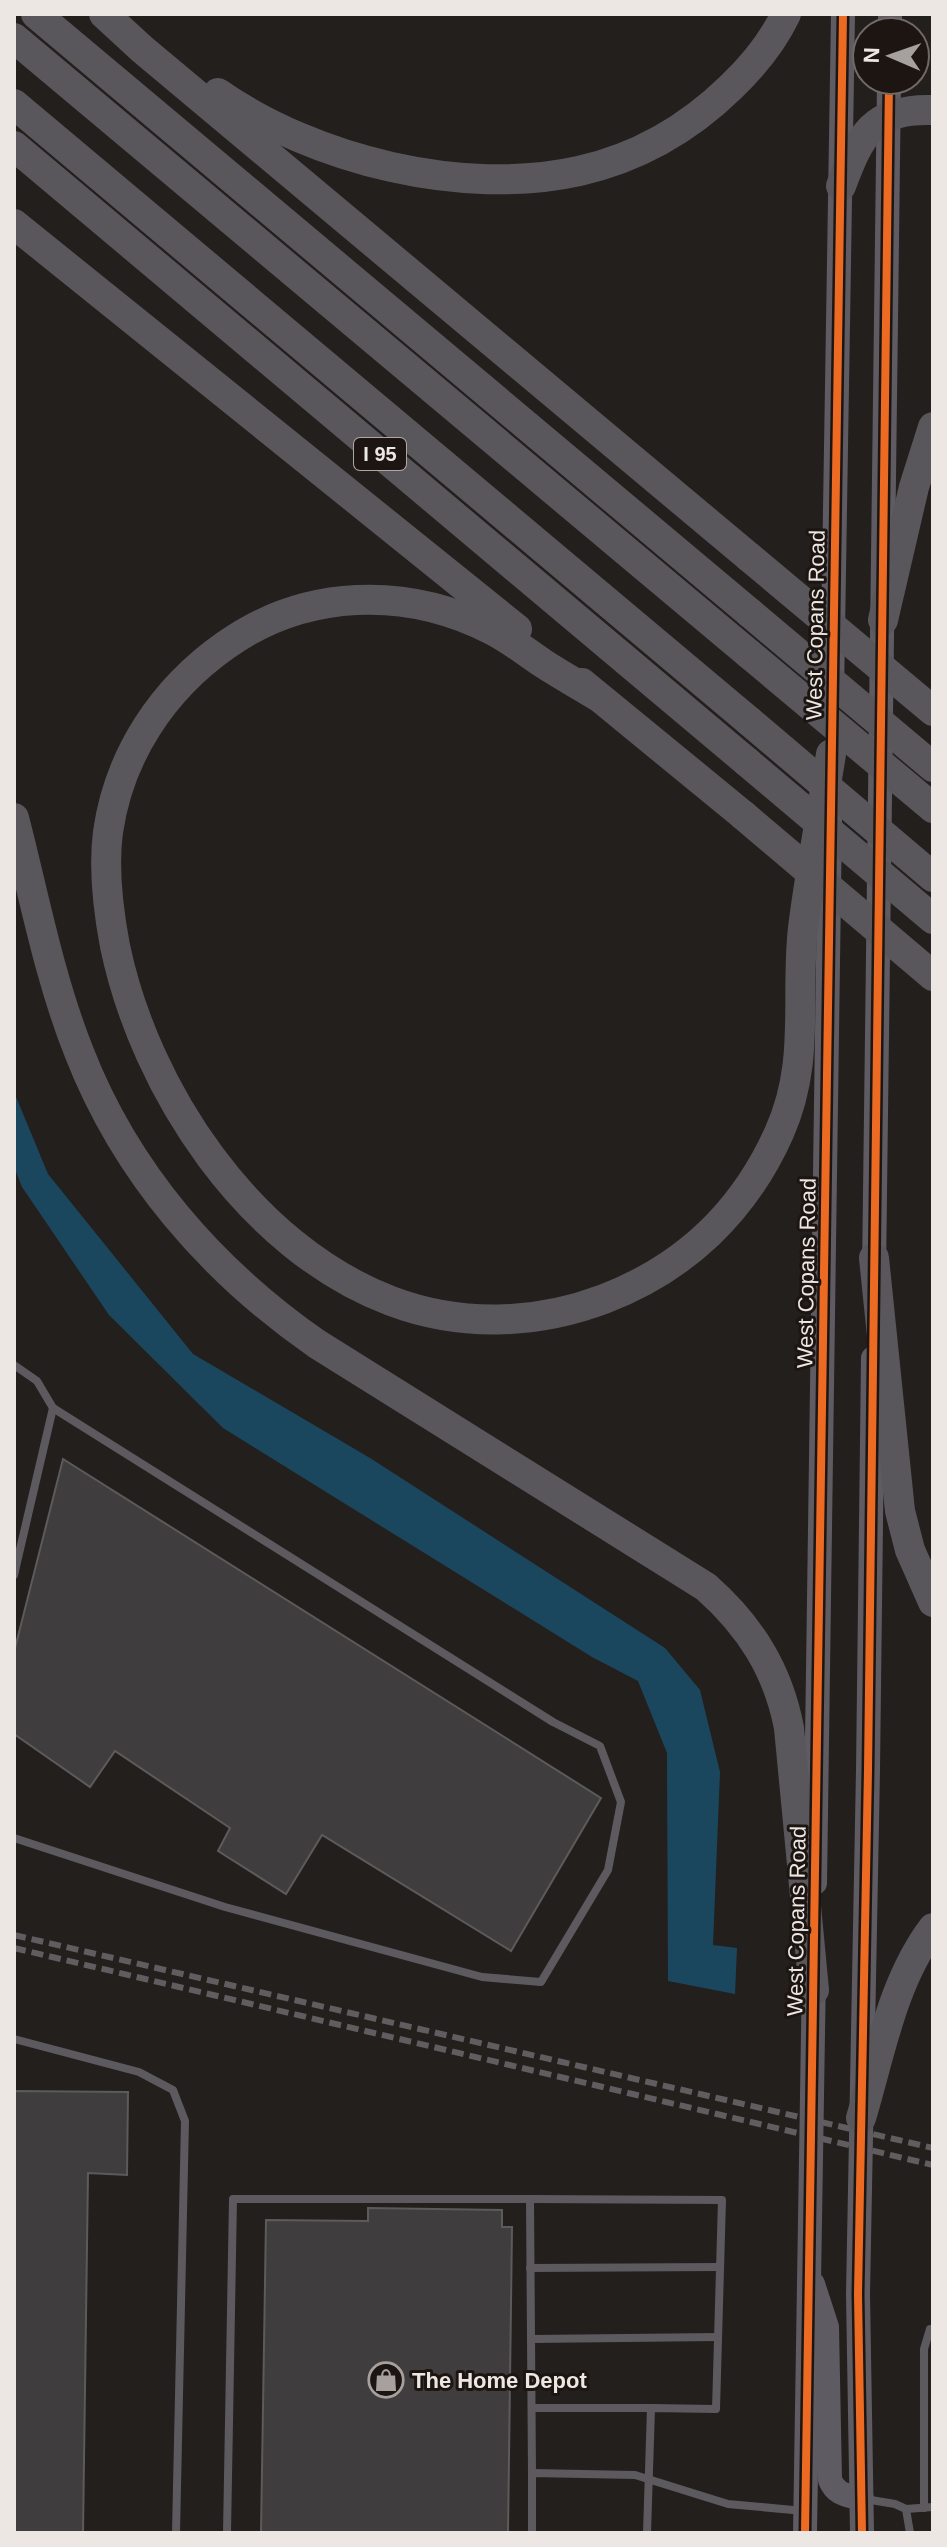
<svg xmlns="http://www.w3.org/2000/svg" width="947" height="2547" font-family="Helvetica,sans-serif">
  <rect width="100%" height="100%" fill="#231f1d"/>
  <!-- water -->
  <path fill="#1b475e" d="M14,1092L48,1174L193,1354L370,1458L665,1648L700,1690L720,1772L713,1945L737,1948L735,1994L668,1981L667,1753L638,1681L592,1657L223,1428L109,1315L22,1187L14,1167Z"/>
  <!-- building -->
  <g fill="#3f3d3d" stroke="#5d5a5c" stroke-width="2">
    <path d="M63,1459L601,1798L511,1951L322,1835L286,1894L218,1851L230,1828L115,1751L90,1787L14,1734V1652Z"/>
    <path d="M14,2091L128,2092L127,2175L88,2173L83,2533H14Z"/>
    <path d="M368,2208L502,2210V2227H512L508,2533H261L266,2220L368,2221Z"/>
  </g>
  <g fill="none" stroke-linecap="round" stroke-linejoin="round">
    <!-- service -->
    <g stroke="#5c5a5f" stroke-width="8">
      <path d="M14,1365L37,1381L53,1408L553,1722L600,1746L621,1802L608,1870L541,1982L482,1977L225,1907L14,1838"/>
      <path d="M14,1575L53,1408"/>
      <path d="M14,2039L139,2072L173,2090L185,2121L176,2533"/>
      <path d="M530,2199L722,2200L716,2409L651,2408L647,2533"/>
      <path d="M530,2268L720,2267"/>
      <path d="M531,2339L718,2337"/>
      <path d="M532,2408H651"/>
      <path d="M865,2499L895,2504L906,2509L910,2533"/>
      <path d="M924,2508V2349L930,2329H933"/>
      <path d="M906,2509L933,2507"/>
      <path d="M227,2533L233,2199H530L532,2473"/>
      <path d="M532,2533V2473L635,2475L728,2504L804,2511"/>
    </g>
    <!-- secondary -->
    <g stroke="#5f5b62" stroke-width="24">
      <path d="M890,32V14"/>
      <path d="M832,695L843,14"/>
      <path d="M874,1273L889,80"/>
      <path d="M815,1883L830,820"/>
      <path d="M813,2284L827,2327L830,2480C836,2495 847,2495 862,2499"/>
      <path d="M805,2533L814,1971"/>
      <path d="M862,2533L858,2294L868,1770L873,1358"/>
    </g>
    <!-- motorway -->
    <g stroke="#5a575c" stroke-width="30">
      <path d="M36,14L750,613"/>
      <path d="M104,14L142,49L749,557"/>
      <path d="M14,38L749,654"/>
      <path d="M218,93C314,160 463,197 579,171C637,158 689,128 731,87C753,66 773,41 786,14"/>
      <path d="M14,104L749,721"/>
      <path d="M14,146L747,762"/>
      <path d="M841,186C860,135 873,108 933,110"/>
      <path d="M14,224L517,629"/>
      <path d="M883,620L914,487L933,427"/>
      <path d="M582,683L743,815"/>
      <path d="M597,696C579,685 561,675 544,664C526,652 510,639 492,630C406,586 305,589 226,645C163,689 119,755 108,832C103,870 108,909 115,946C145,1090 249,1247 391,1301C460,1327 535,1325 604,1299C685,1268 744,1211 779,1133C811,1062 795,1000 803,928C810,870 822,812 831,754"/>
      <path d="M14,818C34,895 49,977 79,1052C126,1173 212,1271 317,1344L706,1587C750,1626 778,1670 789,1728L814,1990"/>
      <path d="M874,1258L900,1511L910,1550L933,1602"/>
      <path d="M861,2118C880,2055 892,1982 933,1928"/>
    </g>
    <!-- rail -->
    <g stroke="#5f5d5f" stroke-width="6" stroke-dasharray="12 6" stroke-linecap="butt">
      <path d="M14,1935L933,2148"/>
      <path d="M14,1948L933,2165"/>
    </g>
    <!-- motorway-bridge -->
    <g stroke="#5a575c" stroke-width="30">
      <path d="M749,557L933,711"/>
      <path d="M750,613L933,767"/>
      <path d="M749,654L933,808"/>
      <path d="M749,721L933,877"/>
      <path d="M747,762L933,919"/>
      <path d="M743,815L933,976"/>
    </g>
    <defs>
      <g id="cycleway">
        <path d="M805,2533L843,14"/>
        <path d="M862,2533L858,2294L868,1770L889,80"/>
      </g>
    </defs>
    <!-- cycleway casing -->
    <use href="#cycleway" stroke="#1c1511" stroke-width="13"/>
    <!-- cycleway -->
    <use href="#cycleway" stroke="#ed6a23" stroke-width="8"/>
  </g>
  <!-- icons -->
  <defs>
    <symbol id="shop-ring" viewBox="-11 -11 22 22"><circle r="9.5" fill="#1c1511" stroke="#a6a19e" stroke-width="1.5"/><path d="M-5-2.5h2.3a2.7 3.5 0 0 1 5.4 0H5L5.5 6h-11ZM-1.5-2.5h3a1.5 2.3 0 0 0-3 0Z" fill="#a6a19e"/></symbol>
  </defs>
  <g fill-rule="evenodd">
    <use href="#shop-ring" x="366" y="2360" width="40" height="40"/>
  </g>
  <g text-anchor="middle" stroke-width="6" stroke-linejoin="round" paint-order="stroke">
    <!-- shield labels -->
    <rect fill="#1c1511" stroke="#aea8a5" stroke-width="2" x="354" y="438" width="52" height="32" rx="6"/>
    <g font-size="20" font-weight="bold" fill="#ede7e4">
      <text x="380" y="461">I 95</text>
    </g>
    <!-- street labels -->
    <g font-size="22" fill="#ede7e4" stroke="#1c1511">
      <text transform="translate(815 625) rotate(-89)" y="8">West Copans Road</text>
      <text transform="translate(806 1273) rotate(-89)" y="8">West Copans Road</text>
      <text transform="translate(796 1921) rotate(-89)" y="8">West Copans Road</text>
    </g>
    <!-- poi labels -->
    <g font-size="22" font-weight="bold" fill="#ede7e4" stroke="#1c1511" text-anchor="start">
      <text x="412" y="2388">The Home Depot</text>
    </g>
  </g>
  <!-- border -->
  <rect width="947" height="2547" fill="none" stroke="#ede7e4" stroke-width="32"/>
  <!-- north arrow -->
  <g transform="translate(891 56) rotate(272)"><circle r="38" fill="#1c1511" stroke="#706965" stroke-width="2"/>
  <path d="M0-6L14 30L0 20L-14 30Z" fill="#a6a19e"/>
  <text y="-12" font-size="22" font-weight="bold" text-anchor="middle" fill="#ede7e4">N</text>
  </g>
</svg>
